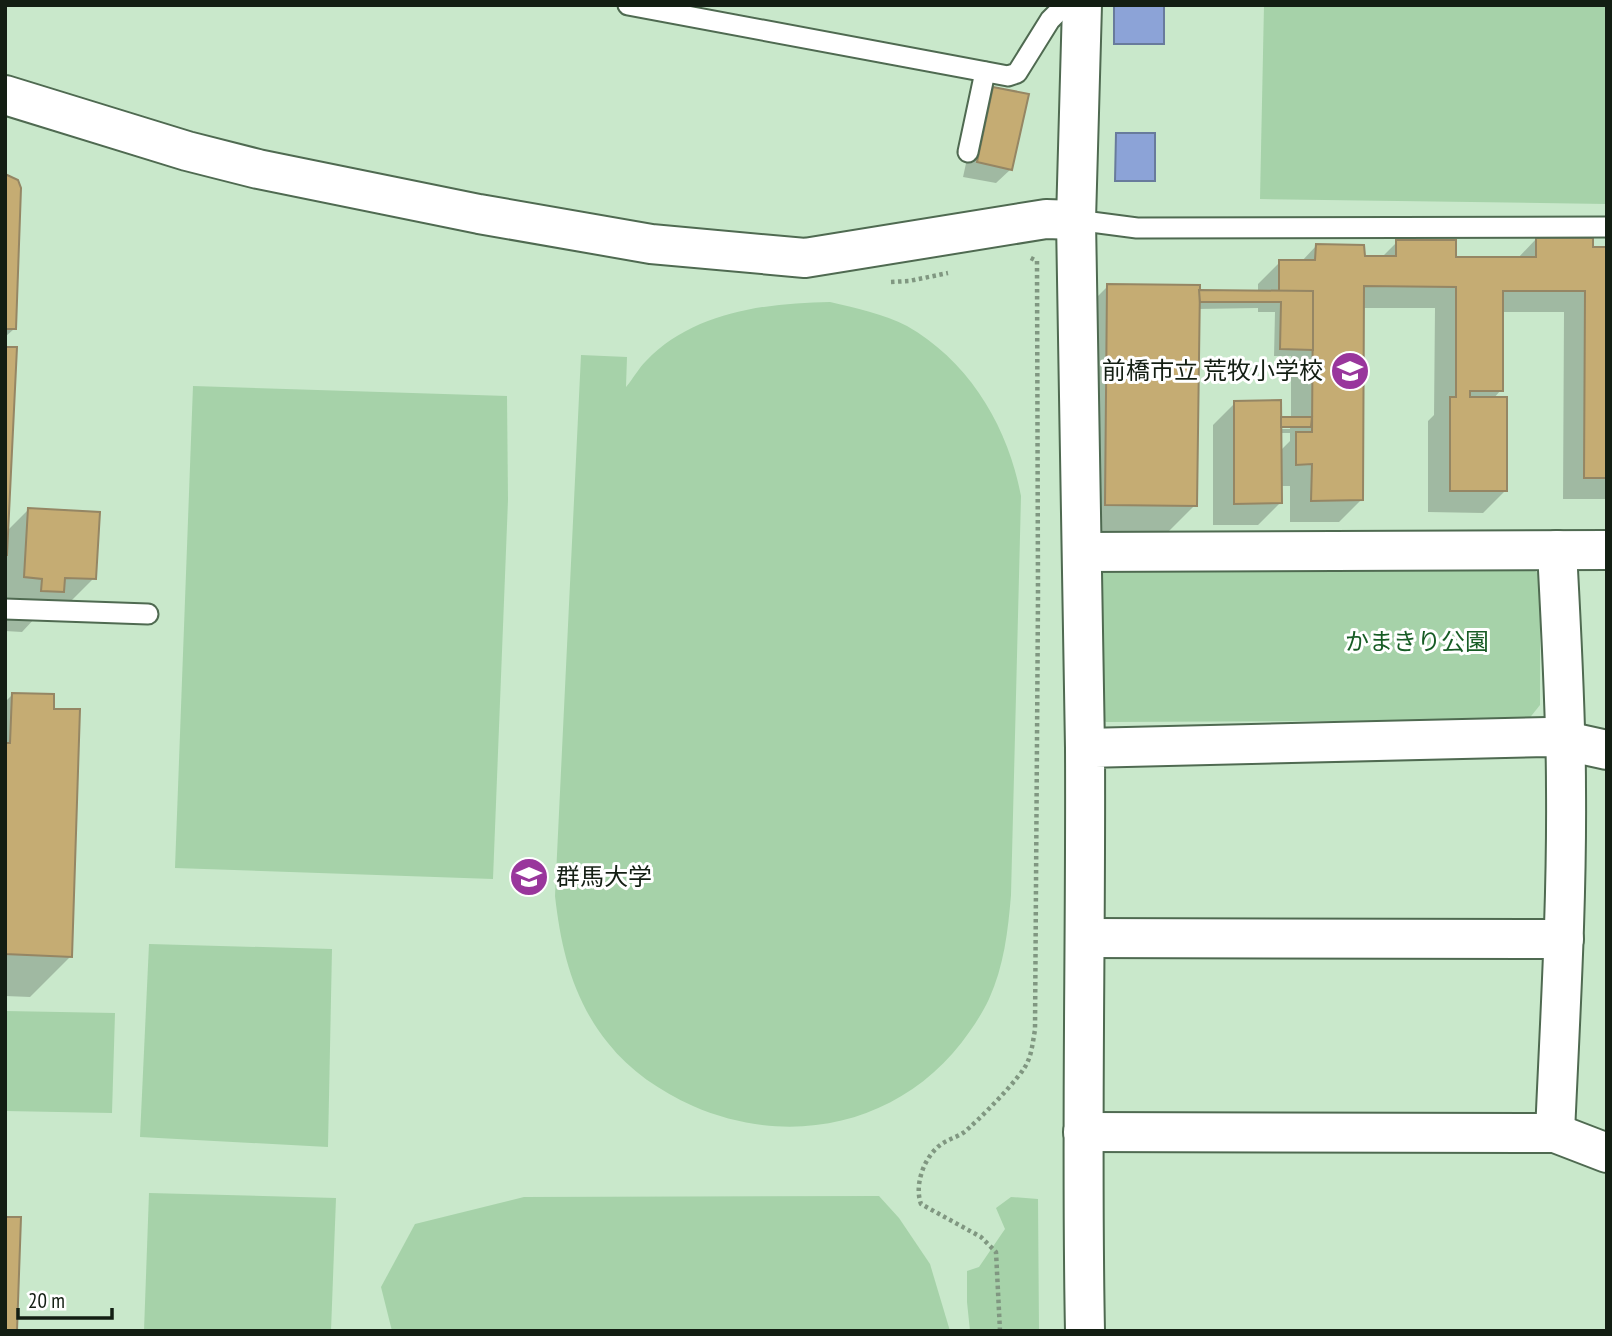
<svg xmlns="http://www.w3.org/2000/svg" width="1612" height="1336" font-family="'PT Sans Narrow','Noto Sans JP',sans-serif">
  <rect width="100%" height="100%" fill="#c9e8cb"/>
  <!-- green -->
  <g fill="#a6d2a9">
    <path d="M1264,5H1607V204L1260,199Z"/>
    <path d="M830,302C855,308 884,314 907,326C970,362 1008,427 1021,496L1011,895C1008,931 1004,966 989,999C984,1010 977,1021 970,1031C907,1123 794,1150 693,1106C660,1091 630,1071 608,1043C573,1000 561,949 555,896L581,355L627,357L626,387C633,379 638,369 646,361C693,312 765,303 830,302Z"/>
    <path d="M193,386L507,396L508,500L493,879L175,868Z"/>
    <path d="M1527,564L1540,575V705L1528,720L1106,722L1093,708L1097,572L1108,565Z"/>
    <path d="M149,944L332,949L328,1147L140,1137Z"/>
    <path d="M5,1011L115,1013L112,1113L5,1111Z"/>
    <path d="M149,1193L336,1198L331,1331H144Z"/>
    <path d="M879,1196L899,1218L930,1264L950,1331H392L381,1287L415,1224L524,1197Z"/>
    <path d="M1011,1197L1038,1199L1039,1331H970L967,1302V1271L979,1267L1005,1229L996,1208Z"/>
  </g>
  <!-- water -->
  <g fill="#8ca3d7" stroke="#687b9c" stroke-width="2">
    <rect x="1114" y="5" width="50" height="39"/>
    <path d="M1116,133H1155V181H1115Z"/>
  </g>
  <!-- shadow -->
  <g fill="#0003" fill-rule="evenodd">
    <path d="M993,89L1011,169L996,183L963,177L979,104Z"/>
    <path d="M5,176L14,329L5,337Z"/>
    <path d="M1536,239L1591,249H1607V499H1563L1564,312H1502L1501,390L1493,399L1505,491L1483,513L1428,512V421L1434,415L1435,308H1362L1361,500L1339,522H1290V486H1280V503L1258,525H1213V425L1235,403L1280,421L1291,419V356H1274L1275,312H1258V308L1198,309L1195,505L1166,534L1077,533L1079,315L1108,286L1198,292H1258V284L1280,262H1301L1316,246L1363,258H1381L1397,242L1454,259H1517ZM1290,425V429H1273V426ZM1280,433H1290V441L1280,451Z"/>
    <path d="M5,349L6,532L28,510L94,578L53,619L35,618L22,632L5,631Z"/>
    <path d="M12,695L71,956L30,997L5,996V702Z"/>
  </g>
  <!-- building -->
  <g fill="#c5ac73" stroke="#958664" stroke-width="2">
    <path d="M993,87L1029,94L1012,170L977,162Z"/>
    <path d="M5,174L18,180L21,188L16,329H5Z"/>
    <path d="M1536,238H1593V247H1607V478H1584L1585,291H1503V391H1470V397H1507V491H1450V397H1456V287L1364,286L1363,500L1311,501L1312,464L1296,465V432H1312L1313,291H1279V260H1315L1316,244L1364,245L1365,256H1396V240H1456V257H1536Z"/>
    <path d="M1107,284L1200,285L1197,506L1105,505Z"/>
    <path d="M1199,290L1313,291V350L1280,349L1281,302H1200Z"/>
    <path d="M5,347H17L7,555H5Z"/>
    <path d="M1281,400L1282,503L1234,504V401Z"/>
    <path d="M1281,417H1312L1311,427H1281Z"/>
    <path d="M28,508L100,512L96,579L65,578L64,592L41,591L42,579L24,577Z"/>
    <path d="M12,693L54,694V709H80L72,957L5,954V743H10Z"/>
    <path d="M5,1217H21L17,1331H5Z"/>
  </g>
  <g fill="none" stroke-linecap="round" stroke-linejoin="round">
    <defs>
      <g id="service">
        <path d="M628,5L1008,76L1017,73L1050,20L1059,11L1082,8"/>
        <path d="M968,152L985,72"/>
        <path d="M1076,220L1137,228L1607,227"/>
        <path d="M5,609L148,614"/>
      </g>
      <g id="minor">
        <path d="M1082,5L1076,220L1085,748"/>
        <path d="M5,95L187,151L258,169L479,214L651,244L805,258L1046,219L1076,220"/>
        <path d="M1083,552L1607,550"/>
        <path d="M1086,938L1564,939"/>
        <path d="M1083,1132L1555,1133L1607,1153"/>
        <path d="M1555,1133C1560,1019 1567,904 1566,789C1566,709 1561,630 1557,550"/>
      </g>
      <path id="tertiary" d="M1085,1331C1081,1137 1086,943 1085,748L1548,737L1607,750"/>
    </defs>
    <!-- service casing -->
    <use href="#service" stroke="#4f6a51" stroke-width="23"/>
    <!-- minor casing -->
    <use href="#minor" stroke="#4f6a51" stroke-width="42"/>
    <!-- tertiary casing -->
    <use href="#tertiary" stroke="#4f6a51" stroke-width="42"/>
    <!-- path -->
    <g stroke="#809781" stroke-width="4.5" stroke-dasharray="3.5 3.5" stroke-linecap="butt">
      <path d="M891,282L909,281L948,273"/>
      <path d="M1000,1331L996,1252L981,1237L921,1204C914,1185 924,1158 939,1146C946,1140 955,1138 963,1133C976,1123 1023,1076 1028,1061C1032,1052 1033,1040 1035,1030L1038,596L1037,261L1029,257"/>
    </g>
    <!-- service -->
    <use href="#service" stroke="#fff" stroke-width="19"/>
    <!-- minor -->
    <use href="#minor" stroke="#fff" stroke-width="38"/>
    <!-- tertiary -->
    <use href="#tertiary" stroke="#fff" stroke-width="38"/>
  </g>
  <!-- icons -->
  <defs>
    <symbol id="school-disc" viewBox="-11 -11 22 22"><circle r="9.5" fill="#99369c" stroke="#fff"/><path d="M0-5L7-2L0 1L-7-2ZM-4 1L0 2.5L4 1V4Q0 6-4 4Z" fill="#fff"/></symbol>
    <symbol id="university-disc" viewBox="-11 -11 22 22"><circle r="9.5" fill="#99369c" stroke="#fff"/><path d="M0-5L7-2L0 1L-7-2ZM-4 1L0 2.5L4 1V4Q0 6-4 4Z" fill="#fff"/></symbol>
  </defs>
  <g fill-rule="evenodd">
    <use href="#school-disc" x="1328" y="349" width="44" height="44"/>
    <use href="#university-disc" x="507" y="855" width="44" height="44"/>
  </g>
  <g text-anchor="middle" stroke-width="6" stroke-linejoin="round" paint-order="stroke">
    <!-- poi labels -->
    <g font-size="24" fill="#131e13" stroke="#fff" text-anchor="end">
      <text x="1323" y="379">前橋市立 荒牧小学校</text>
      <text x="556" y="885" text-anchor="start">群馬大学</text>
    </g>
    <!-- park labels -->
    <g font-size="24" fill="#175c25" stroke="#fff">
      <text x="1417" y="650">かまきり公園</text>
    </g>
  </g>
  <!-- border -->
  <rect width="1612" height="1336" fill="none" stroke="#131e13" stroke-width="14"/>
  <!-- scale -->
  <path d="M18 1308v10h94v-10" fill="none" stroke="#131e13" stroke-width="3.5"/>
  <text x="28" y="1308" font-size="21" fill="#131e13" stroke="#ffffff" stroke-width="5" paint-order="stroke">20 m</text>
</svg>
